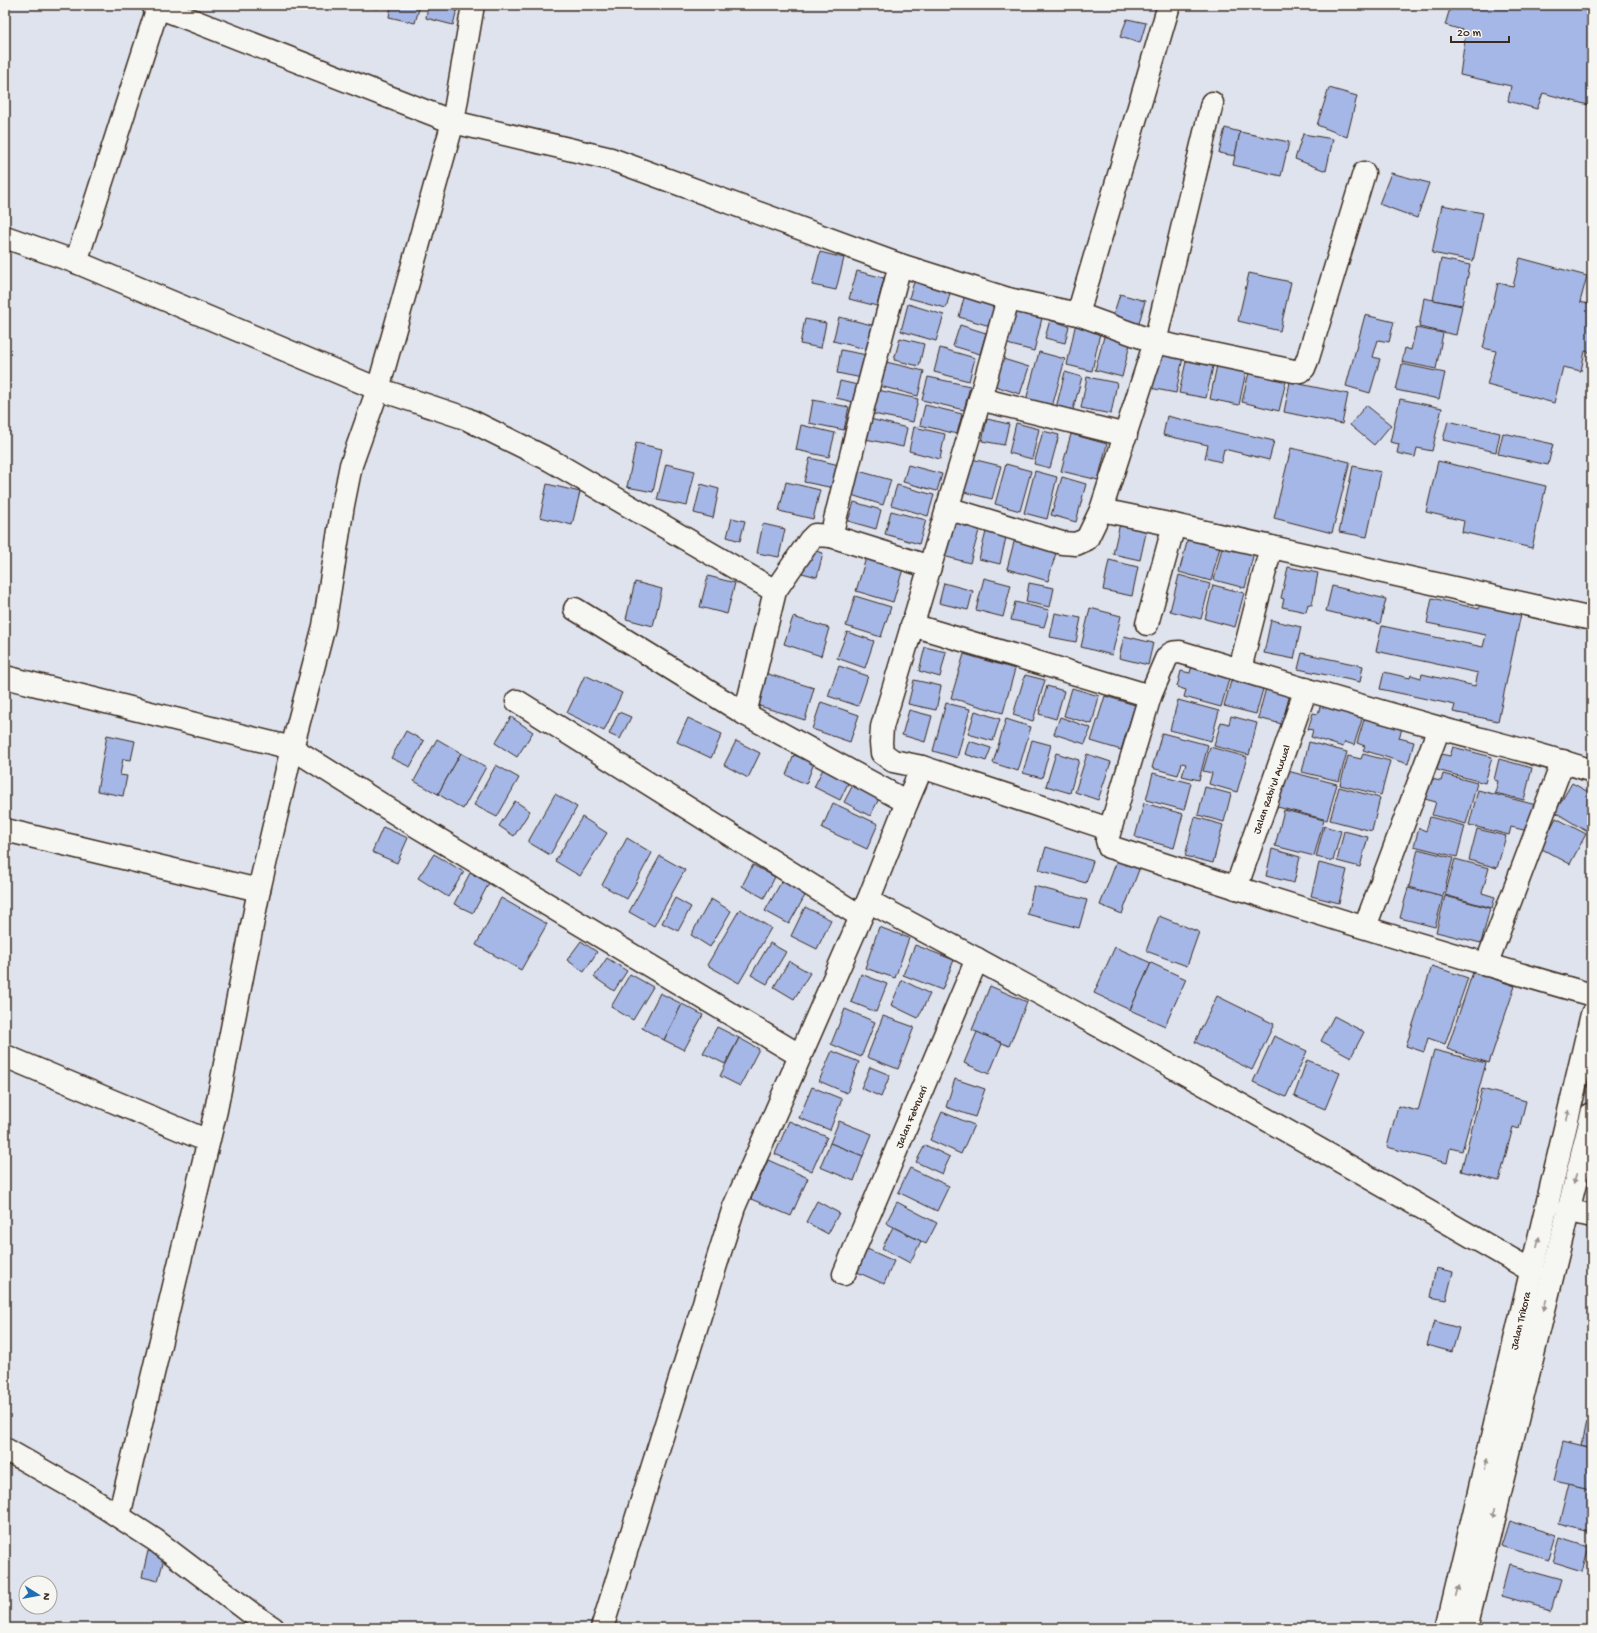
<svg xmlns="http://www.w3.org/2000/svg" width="1597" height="1633" font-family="'Gochi Hand',sans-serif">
  <rect width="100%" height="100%" fill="#dee3ee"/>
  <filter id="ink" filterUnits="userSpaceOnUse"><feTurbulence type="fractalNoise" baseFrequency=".025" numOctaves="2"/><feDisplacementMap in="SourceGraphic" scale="8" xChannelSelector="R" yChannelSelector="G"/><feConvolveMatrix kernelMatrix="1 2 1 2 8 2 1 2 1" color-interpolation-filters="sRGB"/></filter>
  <g filter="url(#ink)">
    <!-- building -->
    <g fill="#a5b7e6" stroke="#3b2a1e">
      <path d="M360,5H379L378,9Z"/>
      <path d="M391,5H420L415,23L389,17Z"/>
      <path d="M428,5H458L453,25L426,18Z"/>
      <path d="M1451,5H1592V106L1543,93L1537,109L1508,101L1511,86L1460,75L1466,31L1445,25Z"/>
      <path d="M1127,19L1146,23L1140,43L1120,37Z"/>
      <path d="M1329,88L1357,96L1347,137L1317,125Z"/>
      <path d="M1225,128L1240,132L1235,156L1219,153Z"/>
      <path d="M1240,132L1289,142L1281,176L1233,165Z"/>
      <path d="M1303,134L1333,139L1326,171L1295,159Z"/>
      <path d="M1391,173L1429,183L1417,218L1379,204Z"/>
      <path d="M1442,205L1483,213L1473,261L1432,253Z"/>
      <path d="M820,252L844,258L836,290L812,285Z"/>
      <path d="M1520,258L1587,276L1580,302L1592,305V353L1585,351L1581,371L1563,367L1554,403L1487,385L1496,351L1483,348L1498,283L1513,286Z"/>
      <path d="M1441,259L1470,265L1462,305L1433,300Z"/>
      <path d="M857,271L884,278L877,306L849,299Z"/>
      <path d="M1249,273L1291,282L1280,331L1238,321Z"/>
      <path d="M916,276L952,286L946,308L909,298Z"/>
      <path d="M965,294L996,303L990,326L959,317Z"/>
      <path d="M1120,294L1145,301L1138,327L1112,319Z"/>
      <path d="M1424,298L1462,306L1456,335L1419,327Z"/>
      <path d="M908,304L944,315L936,341L901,331Z"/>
      <path d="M1015,312L1042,318L1034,351L1007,344Z"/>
      <path d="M1365,315L1394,322L1389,342L1378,340L1373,357L1380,359L1370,393L1346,386Z"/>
      <path d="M839,317L876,326L870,350L833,341Z"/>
      <path d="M805,319L826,323L821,348L800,344Z"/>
      <path d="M1050,320L1069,326L1065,343L1045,338Z"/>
      <path d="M1076,322L1101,328L1092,371L1067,365Z"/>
      <path d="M960,325L986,333L980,354L953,346Z"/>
      <path d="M1416,328L1443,333L1436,369L1402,362L1405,348L1411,350Z"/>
      <path d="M1105,333L1131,340L1122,377L1095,370Z"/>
      <path d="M900,338L924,344L919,366L894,360Z"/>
      <path d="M940,348L975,358L969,381L934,372Z"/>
      <path d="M841,350L867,355L862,378L837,373Z"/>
      <path d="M1039,352L1065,359L1052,407L1026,400Z"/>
      <path d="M1158,352L1183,357L1176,393L1150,388Z"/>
      <path d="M1187,357L1214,362L1206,398L1179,393Z"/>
      <path d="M1000,358L1029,367L1020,394L992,385Z"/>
      <path d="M886,362L924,371L918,396L880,386Z"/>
      <path d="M1402,364L1445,373L1439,399L1396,390Z"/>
      <path d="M1217,365L1246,371L1239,405L1210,399Z"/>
      <path d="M1065,372L1082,377L1072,413L1056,408Z"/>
      <path d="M1249,372L1286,381L1279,411L1242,402Z"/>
      <path d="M928,377L970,386L964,410L922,400Z"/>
      <path d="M1087,377L1117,383L1111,414L1081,408Z"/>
      <path d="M840,381L862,386L858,403L836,398Z"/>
      <path d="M1290,382L1348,394L1342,424L1284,412Z"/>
      <path d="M878,390L918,399L913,422L873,414Z"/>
      <path d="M1400,399L1442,408L1432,451L1417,448L1415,457L1397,453L1399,444L1390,442Z"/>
      <path d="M813,400L849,407L844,430L809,423Z"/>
      <path d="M925,405L962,414L957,434L920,425Z"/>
      <path d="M1366,405L1391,425L1374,445L1350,425Z"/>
      <path d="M1167,416L1274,441L1269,460L1224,449L1221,462L1205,458L1208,445L1163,435Z"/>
      <path d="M866,418L907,428L903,447L861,438Z"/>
      <path d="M987,419L1009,424L1004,445L982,441Z"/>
      <path d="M1448,421L1500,433L1496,452L1443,440Z"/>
      <path d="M1016,423L1039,429L1032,459L1009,453Z"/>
      <path d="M801,425L835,433L829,457L796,450Z"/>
      <path d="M914,427L945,434L940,459L909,451Z"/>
      <path d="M1043,431L1059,435L1050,468L1034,464Z"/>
      <path d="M1503,433L1553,444L1548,465L1498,454Z"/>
      <path d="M1071,434L1107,444L1098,480L1061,471Z"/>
      <path d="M636,443L662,449L653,492L627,487Z"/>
      <path d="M1291,448L1350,462L1332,533L1274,518Z"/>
      <path d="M810,458L839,465L834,488L804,482Z"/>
      <path d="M972,459L1001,466L992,499L964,492Z"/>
      <path d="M1438,461L1546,486L1532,548L1462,532L1464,521L1426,512Z"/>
      <path d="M666,464L695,471L687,506L657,500Z"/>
      <path d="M1006,464L1031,471L1020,511L995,504Z"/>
      <path d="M908,465L942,474L937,491L903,482Z"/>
      <path d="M1353,466L1381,472L1367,537L1339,532Z"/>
      <path d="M855,470L891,480L883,505L848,494Z"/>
      <path d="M1035,471L1057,477L1047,519L1024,513Z"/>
      <path d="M1062,477L1086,484L1076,522L1051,515Z"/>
      <path d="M786,482L820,490L813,519L779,511Z"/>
      <path d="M547,484L580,492L572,525L540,517Z"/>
      <path d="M701,484L719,489L713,518L694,513Z"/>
      <path d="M897,485L934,495L928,516L891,505Z"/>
      <path d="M854,502L881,510L876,529L848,521Z"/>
      <path d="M891,511L926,520L919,544L885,534Z"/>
      <path d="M732,518L745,521L740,541L727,537Z"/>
      <path d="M953,519L980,527L970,563L943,556Z"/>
      <path d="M1121,519L1148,524L1140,560L1113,554Z"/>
      <path d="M763,524L785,529L779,557L757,553Z"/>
      <path d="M987,528L1007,533L1000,564L979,559Z"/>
      <path d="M1189,535L1221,543L1211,581L1179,572Z"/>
      <path d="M1015,538L1057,549L1048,581L1007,569Z"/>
      <path d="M1223,544L1254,552L1245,588L1214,580Z"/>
      <path d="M808,549L823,553L817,577L802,573Z"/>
      <path d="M866,558L903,569L893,602L856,591Z"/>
      <path d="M1109,560L1138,567L1132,596L1103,590Z"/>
      <path d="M1288,567L1318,573L1312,605L1308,604L1306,612L1282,607L1284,599L1281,598Z"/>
      <path d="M1179,575L1210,584L1201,619L1170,611Z"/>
      <path d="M708,576L735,583L727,614L700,607Z"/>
      <path d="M984,578L1011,585L1003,617L976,610Z"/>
      <path d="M635,582L662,589L653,626L626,619Z"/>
      <path d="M944,583L973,591L968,610L939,603Z"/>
      <path d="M1029,583L1054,588L1050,607L1026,602Z"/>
      <path d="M1213,585L1244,593L1235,627L1205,619Z"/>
      <path d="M1332,586L1386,599L1380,624L1326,611Z"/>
      <path d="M855,596L891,607L881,637L846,626Z"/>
      <path d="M1432,598L1479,609L1480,605L1521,614L1498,721L1453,712L1455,705L1380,689L1384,672L1410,678L1411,675L1421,678L1422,674L1475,686L1478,673L1376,651L1382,626L1483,647L1486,635L1427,623Z"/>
      <path d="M1015,602L1049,610L1044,627L1011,620Z"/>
      <path d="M1090,608L1121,616L1112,655L1081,647Z"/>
      <path d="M1055,613L1081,618L1076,642L1050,637Z"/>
      <path d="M793,617L829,628L821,656L784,644Z"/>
      <path d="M1271,620L1301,627L1294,659L1264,653Z"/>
      <path d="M847,632L874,641L865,668L837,658Z"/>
      <path d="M1124,636L1153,643L1148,665L1119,658Z"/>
      <path d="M925,647L946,652L940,677L919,671Z"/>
      <path d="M1302,653L1363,666L1360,682L1298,669Z"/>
      <path d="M964,654L1015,669L1003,713L951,698Z"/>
      <path d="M1193,662L1231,672L1221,707L1184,697L1186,690L1177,687L1181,671L1190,673Z"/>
      <path d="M839,666L868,676L858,706L828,696Z"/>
      <path d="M765,673L814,688L805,720L756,705Z"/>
      <path d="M1233,674L1265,682L1256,714L1224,706Z"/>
      <path d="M585,675L622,693L604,731L567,713Z"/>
      <path d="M1025,675L1045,680L1033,721L1013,715Z"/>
      <path d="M914,680L941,686L936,710L908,704Z"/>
      <path d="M1267,684L1291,690L1282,724L1258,718Z"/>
      <path d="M1047,686L1064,691L1056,719L1039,714Z"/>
      <path d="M1072,688L1099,696L1092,724L1064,716Z"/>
      <path d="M1105,696L1135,705L1121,750L1091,741Z"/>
      <path d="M1178,700L1219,711L1211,741L1170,730Z"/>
      <path d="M1322,700L1364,713L1354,745L1345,742L1343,747L1311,737L1313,730L1308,729L1313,713L1318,714Z"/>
      <path d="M821,702L859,715L850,742L812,729Z"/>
      <path d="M946,703L970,709L957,758L933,751Z"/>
      <path d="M909,710L932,716L925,742L902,735Z"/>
      <path d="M975,711L1000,719L993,741L968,734Z"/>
      <path d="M619,712L631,717L620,739L609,734Z"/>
      <path d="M1366,713L1403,725L1399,738L1414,742L1408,764L1363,750L1365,746L1357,743Z"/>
      <path d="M1231,716L1257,723L1249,755L1214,746L1221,722L1229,724Z"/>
      <path d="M511,717L533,732L517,757L495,743Z"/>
      <path d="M1060,717L1091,728L1085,744L1054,734Z"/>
      <path d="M688,718L722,734L711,758L677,742Z"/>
      <path d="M1006,719L1031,727L1018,771L993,763Z"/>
      <path d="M406,731L424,741L410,767L391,758Z"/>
      <path d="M1162,733L1208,745L1199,780L1182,776L1186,764L1182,763L1178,775L1152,768Z"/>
      <path d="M107,735L135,741L131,760L123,759L120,775L127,776L123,796L97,791Z"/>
      <path d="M437,739L461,753L438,794L414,781Z"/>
      <path d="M1032,740L1051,745L1042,778L1023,773Z"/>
      <path d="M736,741L760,753L748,778L724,765Z"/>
      <path d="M969,741L991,748L986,761L965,754Z"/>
      <path d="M1309,742L1347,752L1339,781L1302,772Z"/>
      <path d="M1210,747L1247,757L1237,792L1209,784L1212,773L1203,771Z"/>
      <path d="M1453,747L1492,757L1485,783L1437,770L1441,754L1450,756Z"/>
      <path d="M461,753L486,767L463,809L438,794Z"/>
      <path d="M1056,753L1079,760L1070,793L1046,786Z"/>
      <path d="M1087,754L1111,762L1098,800L1075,792Z"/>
      <path d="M1363,754L1390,761L1381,795L1340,785L1348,756L1361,759Z"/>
      <path d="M794,755L814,763L806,784L786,775Z"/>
      <path d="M1499,759L1532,768L1524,800L1495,793L1498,781L1494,780Z"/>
      <path d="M496,765L519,778L497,817L474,805Z"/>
      <path d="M825,765L851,777L840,800L814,787Z"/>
      <path d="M1280,769L1337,784L1327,820L1270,805Z"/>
      <path d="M1153,773L1191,783L1184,810L1146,800Z"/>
      <path d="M1443,774L1477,783L1466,824L1432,815L1436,802L1421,798L1426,778L1441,781Z"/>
      <path d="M854,783L880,797L870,816L844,802Z"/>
      <path d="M1572,783L1592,794V821L1586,831L1555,812Z"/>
      <path d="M1205,787L1231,794L1224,822L1198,815Z"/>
      <path d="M1339,787L1380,798L1372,831L1330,820Z"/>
      <path d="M1478,790L1540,806L1532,832L1511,827L1509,835L1469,825Z"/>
      <path d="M555,794L577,807L550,855L528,842Z"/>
      <path d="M515,801L530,811L514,836L499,826Z"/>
      <path d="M833,803L878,824L867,849L822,828Z"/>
      <path d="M1144,803L1183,814L1174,848L1135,837Z"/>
      <path d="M1284,810L1324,820L1314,856L1275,846Z"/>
      <path d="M582,817L607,833L580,876L555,861Z"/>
      <path d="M1195,817L1223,825L1213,863L1185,856Z"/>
      <path d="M1430,817L1465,826L1457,857L1414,846L1419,828L1426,831Z"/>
      <path d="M1556,818L1586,834L1570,864L1540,848Z"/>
      <path d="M1324,826L1341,831L1333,861L1316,857Z"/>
      <path d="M383,827L408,838L397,863L372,852Z"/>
      <path d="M1477,829L1506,836L1497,868L1469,860Z"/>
      <path d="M1344,831L1368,837L1360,867L1337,861Z"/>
      <path d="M627,838L652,853L627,899L602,885Z"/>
      <path d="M1046,847L1093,861L1086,883L1039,870Z"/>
      <path d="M1272,849L1300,857L1294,883L1266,876Z"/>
      <path d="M1418,849L1453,858L1443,896L1409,887Z"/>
      <path d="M434,854L464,872L448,897L418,878Z"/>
      <path d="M660,856L685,870L654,926L629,912Z"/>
      <path d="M1118,858L1140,867L1122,914L1100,905Z"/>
      <path d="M1455,859L1489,868L1482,893L1495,897L1492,908L1445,895Z"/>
      <path d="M1319,863L1347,870L1339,903L1311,896Z"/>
      <path d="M753,865L775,877L764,898L742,886Z"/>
      <path d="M470,873L489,883L473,913L454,904Z"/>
      <path d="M783,879L807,892L789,924L765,911Z"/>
      <path d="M1034,886L1087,900L1079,928L1027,914Z"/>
      <path d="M1408,888L1443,897L1435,927L1400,918Z"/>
      <path d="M1445,896L1490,908L1481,943L1436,932Z"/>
      <path d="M501,898L547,924L521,970L476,945Z"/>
      <path d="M675,898L691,907L678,931L662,923Z"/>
      <path d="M711,899L731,911L710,947L691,935Z"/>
      <path d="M805,907L831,920L817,949L791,936Z"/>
      <path d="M740,909L771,928L739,983L707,965Z"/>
      <path d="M1159,916L1199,932L1187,966L1146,951Z"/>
      <path d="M879,927L909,938L895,978L865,968Z"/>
      <path d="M581,941L597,952L584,972L567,960Z"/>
      <path d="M770,943L786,952L767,984L751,975Z"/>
      <path d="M915,945L954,960L942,990L903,975Z"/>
      <path d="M1115,947L1151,963L1130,1010L1094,993Z"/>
      <path d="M607,958L627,971L614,991L594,977Z"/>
      <path d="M789,961L810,973L794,999L774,987Z"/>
      <path d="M1151,963L1186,979L1165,1026L1130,1010Z"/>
      <path d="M1432,966L1468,978L1445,1044L1428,1038L1424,1052L1406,1046Z"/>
      <path d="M1473,972L1515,986L1489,1063L1447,1049Z"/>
      <path d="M630,974L653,987L633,1020L611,1007Z"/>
      <path d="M861,974L887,984L876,1012L851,1002Z"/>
      <path d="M902,980L930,994L918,1018L891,1005Z"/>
      <path d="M990,986L1027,1002L1009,1046L972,1030Z"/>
      <path d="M660,993L682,1004L664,1040L642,1028Z"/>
      <path d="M1217,996L1274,1024L1252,1070L1195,1042Z"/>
      <path d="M682,1004L703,1015L684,1050L664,1040Z"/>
      <path d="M845,1009L875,1022L861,1057L831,1044Z"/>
      <path d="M883,1016L914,1027L898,1069L867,1057Z"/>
      <path d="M1334,1016L1364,1032L1351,1057L1321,1041Z"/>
      <path d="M717,1027L739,1038L725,1064L703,1053Z"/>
      <path d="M977,1032L1002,1043L989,1074L964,1063Z"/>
      <path d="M1274,1036L1307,1051L1286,1097L1253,1082Z"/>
      <path d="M739,1038L759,1049L740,1086L720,1076Z"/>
      <path d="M1434,1050L1486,1063L1462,1151L1450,1148L1447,1163L1387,1147L1398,1106L1418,1111Z"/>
      <path d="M832,1051L859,1062L847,1093L819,1081Z"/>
      <path d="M1307,1060L1340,1073L1325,1109L1294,1096Z"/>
      <path d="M870,1067L890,1075L881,1097L861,1088Z"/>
      <path d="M955,1079L985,1089L975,1117L946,1107Z"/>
      <path d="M812,1087L842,1099L830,1130L799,1118Z"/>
      <path d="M1482,1089L1526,1101L1519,1129L1513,1127L1499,1181L1461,1171Z"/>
      <path d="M942,1112L974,1125L961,1154L930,1140Z"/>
      <path d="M789,1121L827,1137L812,1171L775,1154Z"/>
      <path d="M839,1121L872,1134L863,1156L830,1143Z"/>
      <path d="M830,1143L863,1156L854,1181L820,1167Z"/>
      <path d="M925,1145L950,1157L942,1174L916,1162Z"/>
      <path d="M768,1160L808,1178L791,1216L751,1199Z"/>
      <path d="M910,1168L949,1186L937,1211L898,1192Z"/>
      <path d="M817,1201L839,1213L828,1234L806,1222Z"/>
      <path d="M897,1202L937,1223L926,1244L886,1223Z"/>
      <path d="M893,1227L921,1241L910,1263L882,1248Z"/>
      <path d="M865,1248L894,1261L884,1284L855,1271Z"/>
      <path d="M1436,1268L1453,1272L1446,1300L1430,1297Z"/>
      <path d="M1434,1321L1459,1328L1452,1352L1427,1345Z"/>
      <path d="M1586,1422L1592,1424V1449L1581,1446Z"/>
      <path d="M1563,1442L1592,1449V1489L1554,1481Z"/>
      <path d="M1569,1484L1592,1489V1532L1559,1524Z"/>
      <path d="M1509,1520L1556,1535L1549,1559L1501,1545Z"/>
      <path d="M1560,1538L1589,1547L1582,1571L1553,1562Z"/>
      <path d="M148,1551L165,1555L158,1581L142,1577Z"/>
      <path d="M1510,1566L1561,1580L1552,1610L1502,1596Z"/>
    </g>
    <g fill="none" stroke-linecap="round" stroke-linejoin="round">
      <defs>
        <g id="street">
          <path d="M153,5L453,122L611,159L900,265L1008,299L1078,314L1155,342L1294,371H1301L1304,368L1308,358L1364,173"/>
          <path d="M5,237L76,262L378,389L465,418L550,460L775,591"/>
          <path d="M76,262L158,7"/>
          <path d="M900,265L863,407L831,536L815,535L810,540L775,591L745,714L907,802"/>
          <path d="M1008,299L980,399L882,727L881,743L882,753L893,761L922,767L1109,829"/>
          <path d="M1078,314L1169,5"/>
          <path d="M980,399L1126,435"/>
          <path d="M947,508L1062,543L1076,544L1087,539L1101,510L1155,342L1212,103"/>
          <path d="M1101,510L1174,525L1592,619"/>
          <path d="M831,536L930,567"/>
          <path d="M575,609L745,714"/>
          <path d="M1147,624L1174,525"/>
          <path d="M912,625L1150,696"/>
          <path d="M1242,661L1271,547"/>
          <path d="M5,677L292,748L403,818L799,1055"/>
          <path d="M517,701L860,916"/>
          <path d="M1592,771C1542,754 1491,742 1440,728C1353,704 1266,678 1180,652C1173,652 1170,653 1166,659L1150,696L1107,840L1109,847L1113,848C1272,900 1431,949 1592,995"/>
          <path d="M5,830L259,890"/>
          <path id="s1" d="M1236,888L1306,689"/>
          <path d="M868,901C1092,1019 1312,1144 1532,1271"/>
          <path d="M1365,927L1439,728"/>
          <path d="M1486,965L1563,761"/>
          <path d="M5,1056L208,1141"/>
          <path d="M1567,1210L1592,1216"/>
          <path id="s2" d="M844,1274L977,959"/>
          <path d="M5,1449L84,1494L155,1540L255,1616L273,1628"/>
          <path d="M119,1516L216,1110L259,890L292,748L324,626L343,505L351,465L378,389L453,122L473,5"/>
          <path d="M602,1628L734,1207L868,901L907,802L922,767"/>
        </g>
        <g id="primary">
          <path id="s3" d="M1447,1628L1592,1014"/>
          <path d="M1466,1628L1592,1114"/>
        </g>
      </defs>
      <!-- street casing -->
      <use href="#street" stroke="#3b2a1e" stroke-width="25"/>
      <!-- primary casing -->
      <use href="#primary" stroke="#3b2a1e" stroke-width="25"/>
      <!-- street -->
      <use href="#street" stroke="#f6f6f2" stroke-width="22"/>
      <!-- primary -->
      <use href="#primary" stroke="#f6f6f2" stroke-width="22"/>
    </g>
    <!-- one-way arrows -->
    <defs><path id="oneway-solid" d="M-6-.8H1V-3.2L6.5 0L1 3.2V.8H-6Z"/></defs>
    <g fill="#989088">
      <use href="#oneway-solid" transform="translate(1568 1115) rotate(-77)"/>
      <use href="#oneway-solid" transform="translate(1575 1179) rotate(104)"/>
      <use href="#oneway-solid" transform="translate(1538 1242) rotate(-77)"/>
      <use href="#oneway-solid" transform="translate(1545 1305) rotate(104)"/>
      <use href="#oneway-solid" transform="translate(1486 1464) rotate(-77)"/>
      <use href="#oneway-solid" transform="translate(1494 1513) rotate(104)"/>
      <use href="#oneway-solid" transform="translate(1457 1590) rotate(-76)"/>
    </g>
  </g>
  <g text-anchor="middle" stroke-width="3.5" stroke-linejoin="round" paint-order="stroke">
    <!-- street labels -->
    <g font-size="11" fill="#3b2a1e" stroke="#f6f6f2">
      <text dy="4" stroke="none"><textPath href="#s1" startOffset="105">Jalan Rabi'ul Awwal</textPath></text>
      <text dy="4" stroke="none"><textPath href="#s2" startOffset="171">Jalan Februari</textPath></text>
      <text dy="4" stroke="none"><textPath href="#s3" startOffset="316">Jalan Trikora</textPath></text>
    </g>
  </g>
  <!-- margin -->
  <rect width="1597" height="1633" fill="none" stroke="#f6f6f2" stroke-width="20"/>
  <rect x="10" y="10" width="1577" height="1613" fill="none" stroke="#3b2a1e" stroke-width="1.5" filter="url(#ink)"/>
  <!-- north arrow -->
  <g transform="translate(38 1595) rotate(101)"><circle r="19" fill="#f6f6f2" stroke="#aba49d"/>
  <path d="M0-3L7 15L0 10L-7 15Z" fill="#1f6fb2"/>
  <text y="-6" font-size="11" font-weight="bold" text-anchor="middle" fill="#3b2a1e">N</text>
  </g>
  <!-- scale -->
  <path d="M1451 36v6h58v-6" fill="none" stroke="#3b2a1e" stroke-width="2"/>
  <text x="1457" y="36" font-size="12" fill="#3b2a1e" stroke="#f6f6f2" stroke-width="3" paint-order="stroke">20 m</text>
</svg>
